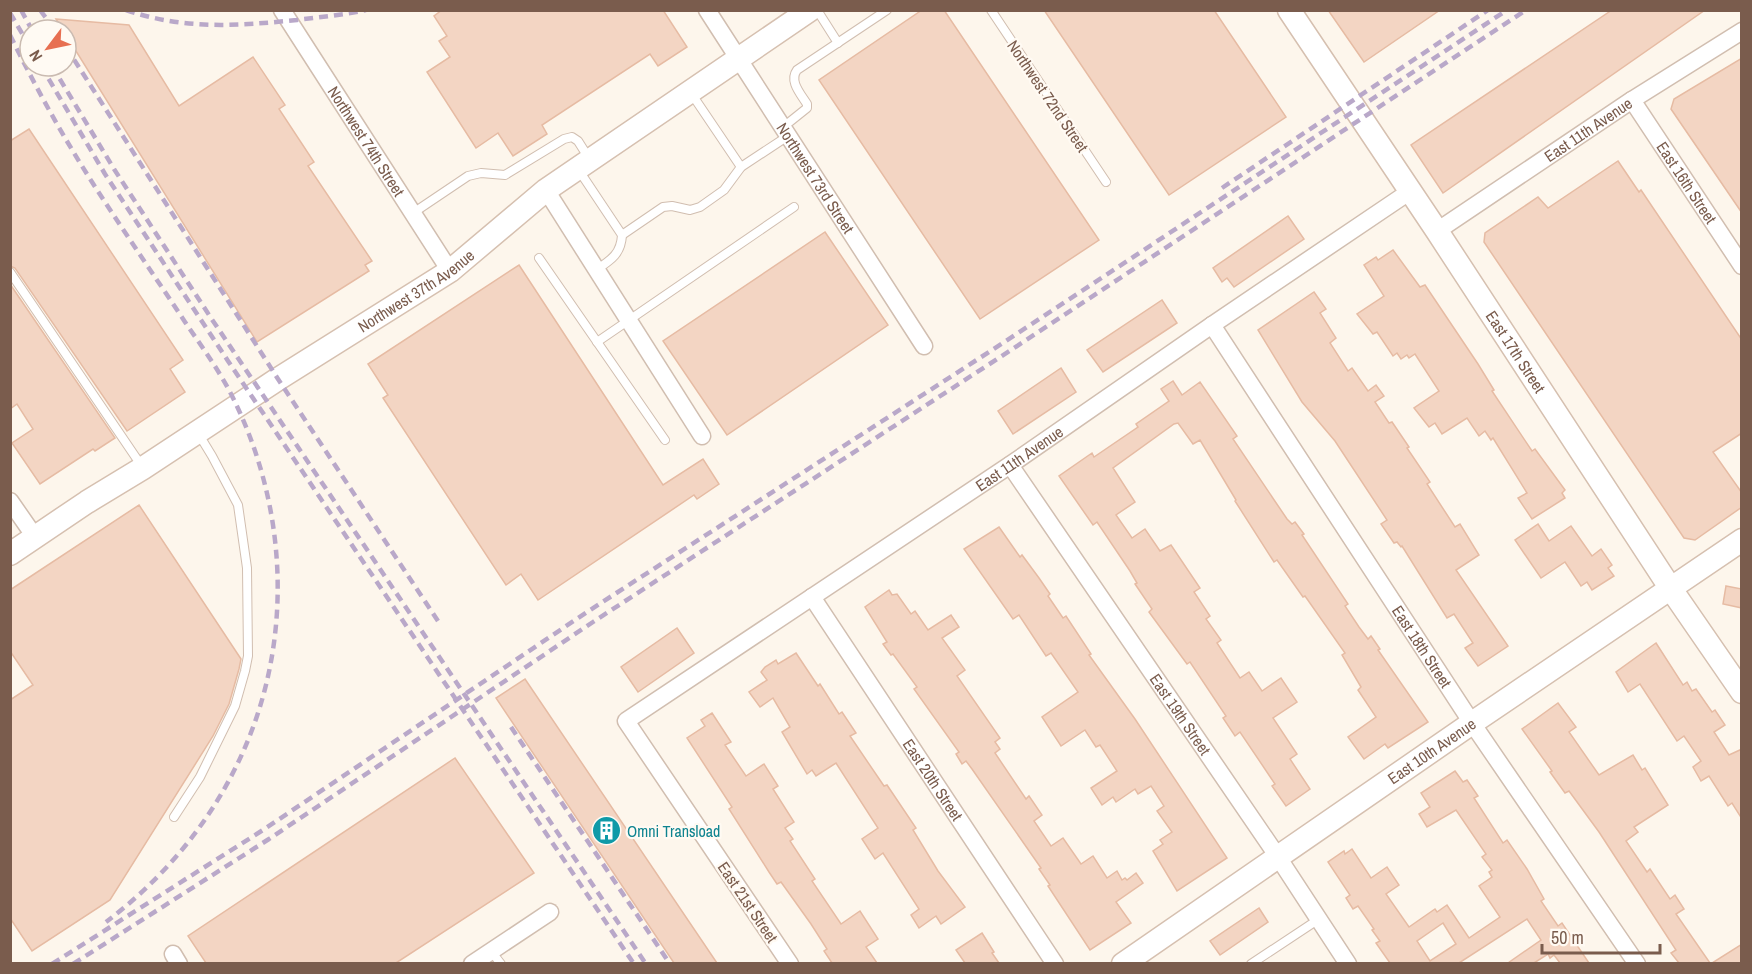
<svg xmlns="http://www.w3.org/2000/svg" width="1752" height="974" font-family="'Archivo Narrow',sans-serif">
  <rect width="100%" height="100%" fill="#fdf6ec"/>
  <!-- building -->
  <g fill="#f3d5c3" stroke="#e6bba3" stroke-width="1.5" fill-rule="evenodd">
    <path d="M442,10H663L687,47L658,66L650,54L542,125L547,134L513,156L498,133L476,148L427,72L450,57L439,41L447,36L434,16Z"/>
    <path d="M922,10H944L1099,240L980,319L819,80Z"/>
    <path d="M1044,10H1214L1286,117L1169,195Z"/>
    <path d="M1328,10H1440L1364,62Z"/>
    <path d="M1612,10H1705L1443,193L1411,145Z"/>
    <path d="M56,19L129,25L179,106L253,57L285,105L279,109L314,162L308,166L372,261L365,265L369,271L257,342L66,35V30H63Z"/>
    <path d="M1742,58V213L1671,109L1674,99Z"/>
    <path d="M29,129L183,360L170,369L185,392L127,431L15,268L10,266V141Z"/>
    <path d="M1618,161L1639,192L1641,190L1742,340V433L1713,452L1742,493V507L1695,540L1684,538L1484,242L1485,233L1538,197L1548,208Z"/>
    <path d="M1288,216L1304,239L1234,287L1227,278L1222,282L1213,268Z"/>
    <path d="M825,232L888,325L727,435L663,341Z"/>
    <path d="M1393,250L1420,287L1425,285L1478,364L1494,390L1492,391L1532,451L1535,449L1565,490L1562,493L1565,498L1532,519L1518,498L1527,493L1493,438L1491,440L1485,431L1479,436L1467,418L1442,434L1435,423L1429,427L1414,408L1439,391L1415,354L1409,358L1407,355L1401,359L1397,353L1393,356L1377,332L1373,334L1357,314L1384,296L1364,265L1376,257L1378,260Z"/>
    <path d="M519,265L663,485L703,459L719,484L697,499L694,495L538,600L521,574L506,585L383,398L388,395L368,364Z"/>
    <path d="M10,284L115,438L95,451L93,449L40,484L12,443L33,429L17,404L10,409Z"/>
    <path d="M1314,292L1326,309L1320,313L1336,338L1330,343L1348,371L1352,368L1368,391L1376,385L1384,396L1375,402L1389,423L1392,422L1409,447L1407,448L1430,482L1427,484L1455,527L1460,524L1479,555L1456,570L1508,646L1478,666L1465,648L1473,643L1454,614L1447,618L1402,546L1401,547L1397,542L1394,543L1381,524L1387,520L1335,441L1302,402L1258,330Z"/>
    <path d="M1162,300L1177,323L1103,372L1087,350Z"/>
    <path d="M1061,368L1076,392L1013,434L998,411Z"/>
    <path d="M1173,381L1182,395L1200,382L1237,436L1233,439L1287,519L1292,524L1295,522L1304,534L1302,535L1348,604L1345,606L1359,627L1368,639L1371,636L1380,649L1378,650L1428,722L1388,748L1385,744L1364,759L1348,737L1376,717L1358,690L1361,687L1342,655L1345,653L1305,596L1303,597L1277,560L1274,562L1235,501L1236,500L1200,440L1193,444L1178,423L1174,424L1113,468L1135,502L1116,515L1132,538L1145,529L1160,551L1171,545L1200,588L1194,592L1210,616L1206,619L1221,640L1217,643L1240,678L1249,672L1262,691L1281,678L1297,702L1273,718L1297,754L1290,759L1310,789L1286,806L1272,786L1275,784L1240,732L1235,736L1223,718L1226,716L1190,662L1187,664L1149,612L1152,609L1135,584L1137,583L1130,571L1097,522L1093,525L1059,476L1092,453L1094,457L1138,427L1136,424L1169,401L1161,389Z"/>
    <path d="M139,505L241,659L239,669L229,704L213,736L110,900L32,951L10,918V700L33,685L10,651V590Z"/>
    <path d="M1538,524L1549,541L1571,526L1592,556L1601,549L1612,565L1608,568L1614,576L1592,590L1587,582L1581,586L1565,562L1541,578L1515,540Z"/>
    <path d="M999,527L1020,557L1022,555L1039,578L1050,594L1048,596L1063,618L1066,616L1091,654L1089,655L1135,719L1227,858L1177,891L1153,851L1163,844L1160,840L1172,832L1157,811L1164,806L1151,786L1138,794L1135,789L1116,802L1113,797L1102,805L1091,788L1117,771L1100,745L1096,747L1085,730L1061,746L1042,717L1078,692L1051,653L1046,656L1019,615L1013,619L964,549Z"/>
    <path d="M1726,586L1742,589V608L1723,604Z"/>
    <path d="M889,590L892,595L897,594L911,614L915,611L928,630L951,615L959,627L942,638L965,670L957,676L1000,738L995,742L1000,749L995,753L1026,799L1029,796L1042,815L1034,821L1051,846L1063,838L1081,864L1093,856L1107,878L1117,871L1122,880L1125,878L1127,880L1136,873L1143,883L1116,902L1131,923L1090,950L1048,886L1050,885L1039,869L1041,868L972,769L966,761L962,764L956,754L959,752L914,689L917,687L893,654L891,655L883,644L887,642L865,607Z"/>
    <path d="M677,628L694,653L638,692L621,667Z"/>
    <path d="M1656,643L1683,685L1687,682L1692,691L1696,689L1712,712L1715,710L1725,725L1714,732L1729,755L1742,749V819L1732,803L1728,806L1709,776L1701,781L1693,767L1701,761L1684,736L1677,741L1640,684L1628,692L1616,672Z"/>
    <path d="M796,653L818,686L820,684L839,714L842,712L856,733L850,736L884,786L887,785L916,828L913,830L938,871L965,907L941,924L936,916L919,928L911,915L919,909L883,853L875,859L862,839L878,828L836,763L816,776L812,770L807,774L782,732L790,727L773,698L760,707L749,692L767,680L761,672L765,667L776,660L778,664Z"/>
    <path d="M525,679L717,963H674L496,698Z"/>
    <path d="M1558,703L1576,727L1569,732L1599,775L1633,755L1642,770L1645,768L1668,805L1634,827L1638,832L1626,841L1647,872L1650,869L1670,899L1675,895L1684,909L1676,914L1710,963H1679L1671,953L1676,950L1599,832L1569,791L1565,793L1550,772L1552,771L1522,729Z"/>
    <path d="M712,713L731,742L725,745L746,776L764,764L778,786L773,789L794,822L785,828L793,839L790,841L815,879L812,881L841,924L860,911L878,939L866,947L877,963H832L824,951L827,949L811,924L781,882L777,884L769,872L729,809L732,807L687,738L705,726L701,720Z"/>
    <path d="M455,758L534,873L396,963H206L188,936Z"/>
    <path d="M1455,771L1463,782L1467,780L1478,796L1474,798L1503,843L1507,840L1527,869L1544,899L1541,901L1558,926L1562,923L1589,963H1560L1554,955L1550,958L1548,954L1534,963H1508L1541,940L1527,919L1459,963H1390L1376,943L1380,941L1372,930L1374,929L1358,906L1353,909L1346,898L1350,895L1328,862L1344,851L1345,854L1352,849L1371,878L1387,867L1399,885L1386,894L1409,927L1435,909L1437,912L1447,905L1469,938L1500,917L1479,886L1492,877L1489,872L1492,870L1482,857L1486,854L1456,810L1427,827L1419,814L1430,807L1421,793ZM1443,923L1456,944L1430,961L1417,941Z"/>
    <path d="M1259,908L1268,922L1220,955L1210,941Z"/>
    <path d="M982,933L994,952L992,953L999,963H965L956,950Z"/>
    <path d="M1742,944V963H1712Z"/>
  </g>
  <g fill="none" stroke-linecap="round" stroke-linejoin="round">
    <defs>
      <g id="lane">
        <path d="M817,10L838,43"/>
        <path d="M991,10L1106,182"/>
        <path d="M691,93L741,167"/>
        <path d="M782,128L807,108V104C800,93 789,81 797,70L887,10"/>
        <path d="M578,169L622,235C621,254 611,260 596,270"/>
        <path d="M413,213L468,176L481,173L505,175L564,139L572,137L578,141L590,160"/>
        <path d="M622,235L663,207L672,206L690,210L700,207L724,190L741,167L788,136"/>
        <path d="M539,258L665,440"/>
        <path d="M10,272L143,468"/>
        <path d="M597,342L794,207"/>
        <path d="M174,817L200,777L235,706L245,671L248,656L247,568L238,505L212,456L198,433"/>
        <path d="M491,951L501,964"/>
        <path d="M1251,964L1319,919"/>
      </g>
      <g id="street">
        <path id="s1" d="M282,10L450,271"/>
        <path id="s2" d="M707,10L924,346"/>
        <path id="s3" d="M1632,100L1742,266"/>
        <path d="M546,190L702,436"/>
        <path id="s4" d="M1437,231L1632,100L1742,31"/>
        <path id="s5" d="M1212,325L1472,723L1637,964"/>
        <path id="s6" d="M1010,465L1278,857L1348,964"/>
        <path d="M10,501L35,537"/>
        <path id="s7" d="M812,597L1055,964"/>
        <path d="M173,954L179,964"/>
        <path d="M472,964L550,912"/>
        <path id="s8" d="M790,964L626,721L1010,465L1212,325L1409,192"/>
      </g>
      <g id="secondary">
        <path id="s9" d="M1289,10L1437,231L1671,589L1742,692"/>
        <path id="s10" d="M10,554L87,502L143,468L278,379L450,271L546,190L810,10"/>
        <path id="s11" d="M1123,964L1472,723L1742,540"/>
      </g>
    </defs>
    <!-- lane casing -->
    <use href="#lane" stroke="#d1beb0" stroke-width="10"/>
    <!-- street casing -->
    <use href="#street" stroke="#d1beb0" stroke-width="19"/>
    <!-- secondary casing -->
    <use href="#secondary" stroke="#d6c0b0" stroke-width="25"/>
    <!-- lane -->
    <use href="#lane" stroke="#fff" stroke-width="8"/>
    <!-- street -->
    <use href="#street" stroke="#fff" stroke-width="16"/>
    <!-- secondary -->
    <use href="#secondary" stroke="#fff" stroke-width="22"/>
    <!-- rail -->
    <g stroke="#b9a8c9" stroke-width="4.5" stroke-dasharray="9 6" stroke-linecap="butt">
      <path d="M21,10L32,30"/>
      <path d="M40,10L55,30"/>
      <path d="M126,10C184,30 237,26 297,20C320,17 343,15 366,10"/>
      <path d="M10,13L30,47"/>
      <path d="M10,35C35,86 62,135 92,182C122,229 154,275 185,322C200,344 216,366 229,390C281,490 293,608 257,716C229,799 176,869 106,922"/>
      <path d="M66,47L278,379L438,621"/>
      <path d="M41,66L105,174L228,361L634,964"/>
      <path d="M52,66L114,169L211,318L646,964"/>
      <path d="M1222,188L1488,10"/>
      <path d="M511,727L670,964"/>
      <path d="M52,964L263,830L587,612L1006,341L1507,10"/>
      <path d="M73,964L269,839L593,622L1011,350L1526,10"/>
    </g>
  </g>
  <!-- icons -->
  <defs>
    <symbol id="building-disc" viewBox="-11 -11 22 22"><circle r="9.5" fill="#0f9aa8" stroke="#fffaf3"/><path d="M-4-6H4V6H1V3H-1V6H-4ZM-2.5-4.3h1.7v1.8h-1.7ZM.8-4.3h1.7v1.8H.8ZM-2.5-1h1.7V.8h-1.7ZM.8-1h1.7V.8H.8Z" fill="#fff"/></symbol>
  </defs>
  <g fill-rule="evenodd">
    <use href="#building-disc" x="590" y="814" width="33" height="33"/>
  </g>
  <g text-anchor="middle" stroke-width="4.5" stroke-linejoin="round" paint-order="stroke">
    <!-- street labels -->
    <g font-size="16" fill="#7a5c4d" stroke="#fffaf3">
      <text transform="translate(1048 96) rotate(56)" y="6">Northwest 72nd Street</text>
      <text dy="6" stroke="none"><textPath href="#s4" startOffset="182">East 11th Avenue</textPath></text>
      <text dy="6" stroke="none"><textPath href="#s1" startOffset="156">Northwest 74th Street</textPath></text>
      <text dy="6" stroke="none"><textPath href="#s2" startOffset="200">Northwest 73rd Street</textPath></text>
      <text dy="6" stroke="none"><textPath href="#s3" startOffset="99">East 16th Street</textPath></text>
      <text dy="6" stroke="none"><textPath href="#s10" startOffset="484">Northwest 37th Avenue</textPath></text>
      <text dy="6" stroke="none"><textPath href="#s9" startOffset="410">East 17th Street</textPath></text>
      <text dy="6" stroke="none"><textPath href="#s8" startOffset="766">East 11th Avenue</textPath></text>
      <text dy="6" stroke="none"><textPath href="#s5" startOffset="384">East 18th Street</textPath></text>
      <text dy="6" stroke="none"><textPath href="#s6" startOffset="302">East 19th Street</textPath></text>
      <text dy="6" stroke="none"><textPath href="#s11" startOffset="375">East 10th Avenue</textPath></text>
      <text dy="6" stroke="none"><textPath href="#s7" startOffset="219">East 20th Street</textPath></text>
      <text transform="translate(748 902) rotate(56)" y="6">East 21st Street</text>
    </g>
    <!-- culture labels -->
    <g font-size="16" fill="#0d838f" stroke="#fffaf3" text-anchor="start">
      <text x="627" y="837">Omni Transload</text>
    </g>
  </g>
  <!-- border -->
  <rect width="1752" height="974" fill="none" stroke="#7a5c4d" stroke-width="24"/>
  <!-- north arrow -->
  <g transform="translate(48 48) rotate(238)"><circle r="28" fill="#fffaf3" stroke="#cabbb1" stroke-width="1.5"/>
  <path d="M0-4.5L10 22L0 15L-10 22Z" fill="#e76f51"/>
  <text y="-9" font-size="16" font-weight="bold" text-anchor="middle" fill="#7a5c4d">N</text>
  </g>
  <!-- scale -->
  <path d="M1542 944v9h118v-9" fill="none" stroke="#7a5c4d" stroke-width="3"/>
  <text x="1551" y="944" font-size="18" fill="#7a5c4d" stroke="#fffaf3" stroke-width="4.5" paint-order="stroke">50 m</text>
</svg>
